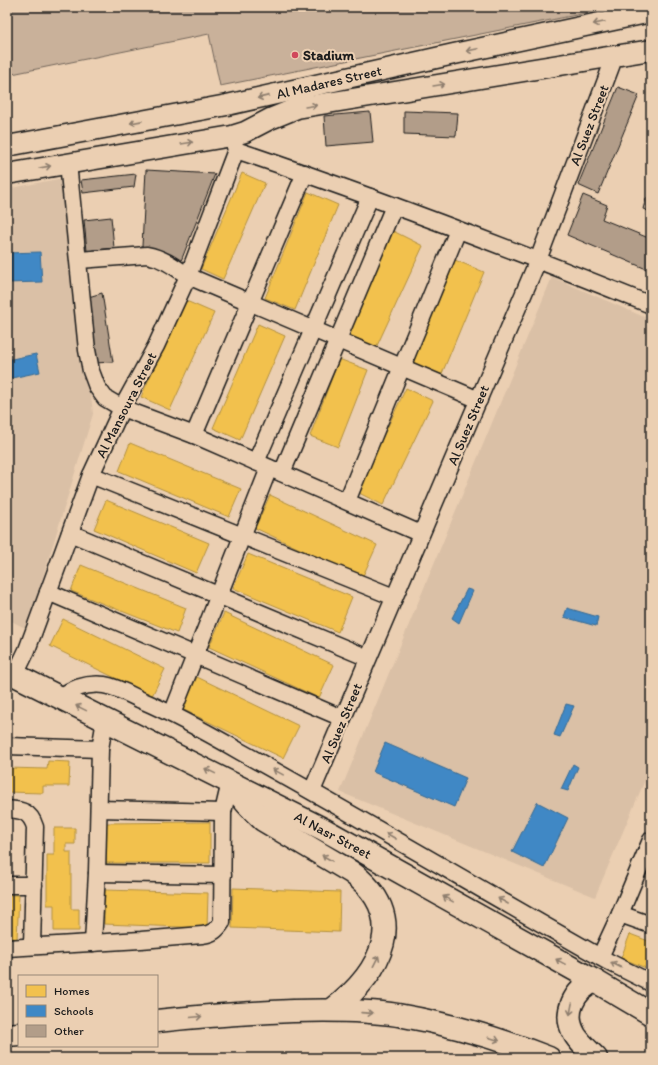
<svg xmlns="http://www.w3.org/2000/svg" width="658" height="1065" font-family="Itim,sans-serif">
  <rect width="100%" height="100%" fill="#ebcfb2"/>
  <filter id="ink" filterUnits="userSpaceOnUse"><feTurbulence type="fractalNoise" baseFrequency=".025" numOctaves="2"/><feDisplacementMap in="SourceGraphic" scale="8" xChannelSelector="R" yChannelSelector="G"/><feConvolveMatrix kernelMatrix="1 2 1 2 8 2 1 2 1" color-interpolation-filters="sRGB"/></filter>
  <g filter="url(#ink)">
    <!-- built -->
    <g fill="#dac0a6">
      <path d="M68,177L93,414L27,629L7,619V189Z"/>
      <path d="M552,277L651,320V766L595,897L340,792Z"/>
    </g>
    <!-- green -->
    <path fill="#c9b19a" stroke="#72665b" d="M7,7H616L220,86L209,34L7,75Z"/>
    <!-- homes -->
    <g fill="#f2c14e" stroke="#b2903f">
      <path d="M242,173L265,183L223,279L201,269Z"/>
      <path d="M308,192L338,205L295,310L265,298Z"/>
      <path d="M393,231L423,246L375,350L344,336Z"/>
      <path d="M455,260L484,272L441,376L412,364Z"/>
      <path d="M184,300L214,313L170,410L141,397Z"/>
      <path d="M258,324L285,336L240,440L213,428Z"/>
      <path d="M339,359L368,370L338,447L310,436Z"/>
      <path d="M406,388L433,401L383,505L357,492Z"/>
      <path d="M130,443L241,489L229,517L119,471Z"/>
      <path d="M270,495L377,545L362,578L255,528Z"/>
      <path d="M106,500L209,543L196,573L94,529Z"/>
      <path d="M248,554L352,597L338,632L233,588Z"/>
      <path d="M81,565L186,608L177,633L71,591Z"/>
      <path d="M224,613L334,665L319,698L209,647Z"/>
      <path d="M63,619L165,669L152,696L50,646Z"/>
      <path d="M197,677L299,726L283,758L182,709Z"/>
      <path d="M48,761L70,762L69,786H43V793L7,792V768L47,769Z"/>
      <path d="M210,822V863H106V823Z"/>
      <path d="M54,828H75V844H66V852H71V909H79V931H54V905H47V855H54Z"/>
      <path d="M233,888L340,892L339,932L232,928Z"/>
      <path d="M105,890L208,893L207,928L104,924Z"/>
      <path d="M7,895H19L17,939H7Z"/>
      <path d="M630,934L651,942V970L621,958Z"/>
    </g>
    <!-- schools -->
    <g fill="#3f88c5" stroke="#346892">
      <path d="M40,252L42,282L7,283V253Z"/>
      <path d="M36,354L40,372L7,379V360Z"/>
      <path d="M467,589L473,591L459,623L452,618Z"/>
      <path d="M567,608L598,617L596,626L564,617Z"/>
      <path d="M566,704L574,706L560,737L554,735Z"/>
      <path d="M385,743L466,778L454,807L373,772Z"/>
      <path d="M573,764L578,767L568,791L561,789Z"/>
      <path d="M537,802L568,818L544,868L512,852Z"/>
    </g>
    <!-- building -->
    <g fill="#b29d89" stroke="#1c1c1c">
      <path d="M618,87L639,95L598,194L578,185Z"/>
      <path d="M404,111L458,113L456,136L404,134Z"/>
      <path d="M370,112L373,142L326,146L324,116Z"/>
      <path d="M146,170L215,174L181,261L142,246Z"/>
      <path d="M136,174L134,187L83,193L81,180Z"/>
      <path d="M583,195L607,205L602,219L651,239V271L567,235Z"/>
      <path d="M646,198L651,199V212L643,209Z"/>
      <path d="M111,217L114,248L87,251L84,220Z"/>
      <path d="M102,293L113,362L94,363L85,298Z"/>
    </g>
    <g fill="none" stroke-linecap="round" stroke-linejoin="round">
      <defs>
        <g id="minor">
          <path d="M236,150C376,197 514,250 651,305"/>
          <path d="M68,163L87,350L91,371L97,387L105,398L122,408L194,435L421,534"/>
          <path d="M79,260L147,255C163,258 175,267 188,276L479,400"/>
          <path d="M194,435L305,173"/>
          <path d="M256,462L370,197"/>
          <path d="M282,473L394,206"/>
          <path d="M91,475L394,597"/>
          <path d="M347,501L458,230"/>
          <path d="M70,533L368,658"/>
          <path d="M48,592L342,718"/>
          <path d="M15,675L27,650L91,475L122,408L156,346L188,276L236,150L232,136"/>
          <path d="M60,697C73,688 87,683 104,685C117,687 129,694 141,700C176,715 208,733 241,752C364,820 485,892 607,961L651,983"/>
          <path d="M172,714L269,468"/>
          <path d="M7,746L100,749"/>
          <path d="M312,791L538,260L615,56"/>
          <path d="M7,809C22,810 30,811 35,827L32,946"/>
          <path d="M99,809L223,812"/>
          <path d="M97,873L223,875"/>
          <path d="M7,885H34"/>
          <path d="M620,914L651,925"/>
          <path d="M93,943L97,873L100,749L105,720"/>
          <path d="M7,948L141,940L202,935C212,934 217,930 222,922L223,812L230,782"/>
          <path d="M600,957L620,914L651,840"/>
        </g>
        <g id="tertiary">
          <path d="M7,146L227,105L454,54L651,12"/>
          <path d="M7,174L232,136L245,132L270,119L297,108L651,50"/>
        </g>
        <g id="primary">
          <path d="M7,671L323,829L595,981L651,1014"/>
          <path d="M232,785C241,798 251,809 263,820L351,872C411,916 382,972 332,1010"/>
          <path d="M595,981C574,990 562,1013 575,1035C580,1043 589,1051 596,1058"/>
          <path d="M157,1021C202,1016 247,1013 293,1011C327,1010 364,1010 398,1015C450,1024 501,1039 549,1058"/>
          <path d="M7,1035L19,1034"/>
        </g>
      </defs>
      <!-- minor casing -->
      <use href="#minor" stroke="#1c1c1c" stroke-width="19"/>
      <!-- tertiary casing -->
      <use href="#tertiary" stroke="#1c1c1c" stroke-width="23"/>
      <!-- primary casing -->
      <use href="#primary" stroke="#1c1c1c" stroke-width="25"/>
      <!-- minor -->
      <use href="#minor" stroke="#ebcfb2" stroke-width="16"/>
      <!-- tertiary -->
      <use href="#tertiary" stroke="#ebcfb2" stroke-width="20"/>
      <!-- primary -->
      <use href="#primary" stroke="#ebcfb2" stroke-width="22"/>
    </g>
    <!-- one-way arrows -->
    <defs><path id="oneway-shaft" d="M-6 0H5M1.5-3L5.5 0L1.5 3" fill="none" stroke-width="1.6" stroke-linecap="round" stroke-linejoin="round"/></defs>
    <g stroke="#8e7e6e">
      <use href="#oneway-shaft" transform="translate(599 23) rotate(168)"/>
      <use href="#oneway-shaft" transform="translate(472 50) rotate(168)"/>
      <use href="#oneway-shaft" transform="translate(439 85) rotate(-9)"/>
      <use href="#oneway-shaft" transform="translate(263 97) rotate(167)"/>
      <use href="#oneway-shaft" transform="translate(311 106) rotate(-9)"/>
      <use href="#oneway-shaft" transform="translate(136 122) rotate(169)"/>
      <use href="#oneway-shaft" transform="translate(187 143) rotate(-9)"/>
      <use href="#oneway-shaft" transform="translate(45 167) rotate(-10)"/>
      <use href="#oneway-shaft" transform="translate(81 708) rotate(-154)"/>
      <use href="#oneway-shaft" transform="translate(210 771) rotate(-154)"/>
      <use href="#oneway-shaft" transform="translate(278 772) rotate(-151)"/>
      <use href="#oneway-shaft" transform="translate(391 836) rotate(-150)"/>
      <use href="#oneway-shaft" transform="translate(327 858) rotate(-150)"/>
      <use href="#oneway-shaft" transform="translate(448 899) rotate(-151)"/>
      <use href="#oneway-shaft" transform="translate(503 901) rotate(-150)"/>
      <use href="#oneway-shaft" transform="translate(376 961) rotate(-63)"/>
      <use href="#oneway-shaft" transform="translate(561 962) rotate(-151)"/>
      <use href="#oneway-shaft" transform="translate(616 965) rotate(-153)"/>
      <use href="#oneway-shaft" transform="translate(571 1009) rotate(101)"/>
      <use href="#oneway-shaft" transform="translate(367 1013) rotate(4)"/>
      <use href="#oneway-shaft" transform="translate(196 1017) rotate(-5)"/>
      <use href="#oneway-shaft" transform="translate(494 1039) rotate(17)"/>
    </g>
  </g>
  <!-- markers -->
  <circle fill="#d1495b" stroke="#ebcfb2" stroke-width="1.5" cx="295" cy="55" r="4"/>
  <g text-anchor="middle" stroke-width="4" stroke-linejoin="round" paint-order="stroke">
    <!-- poi labels -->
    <g font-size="14" font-weight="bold" fill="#1c1c1c" stroke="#ebcfb2" text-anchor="start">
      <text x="303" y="60">Stadium</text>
    </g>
    <!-- street labels -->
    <g font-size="14" fill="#1c1c1c" stroke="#ebcfb2">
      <text transform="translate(329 82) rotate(-13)" y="5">Al Madares Street</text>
      <text transform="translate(589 125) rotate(-69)" y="5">Al Suez Street</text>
      <text transform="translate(126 405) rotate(-63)" y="5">Al Mansoura Street</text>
      <text transform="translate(468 425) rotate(-67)" y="5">Al Suez Street</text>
      <text transform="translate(341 723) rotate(-67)" y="5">Al Suez Street</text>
      <text transform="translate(333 835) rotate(28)" y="5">Al Nasr Street</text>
    </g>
  </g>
  <!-- margin -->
  <rect width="658" height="1065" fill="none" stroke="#ebcfb2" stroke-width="24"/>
  <rect x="12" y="12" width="634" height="1041" fill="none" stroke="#1c1c1c" stroke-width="1.5" filter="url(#ink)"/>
  <!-- legend -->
  <rect x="18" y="975" width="140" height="72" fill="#ebcfb2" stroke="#988776"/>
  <rect x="26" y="985" width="20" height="12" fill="#f2c14e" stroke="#988776"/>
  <text x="54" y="995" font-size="12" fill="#1c1c1c">Homes</text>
  <rect x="26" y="1005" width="20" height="12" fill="#3f88c5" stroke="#988776"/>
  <text x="54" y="1015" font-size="12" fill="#1c1c1c">Schools</text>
  <rect x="26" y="1025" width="20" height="12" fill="#b29d89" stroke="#988776"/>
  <text x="54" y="1035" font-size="12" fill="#1c1c1c">Other</text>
</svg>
